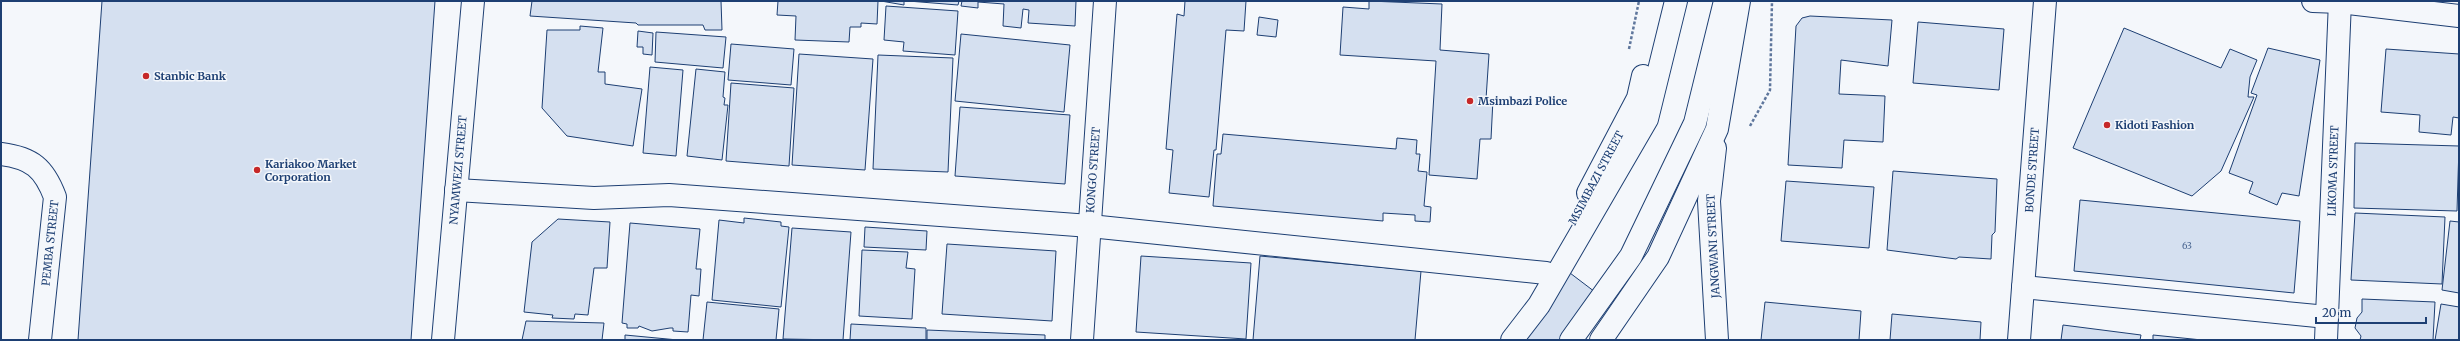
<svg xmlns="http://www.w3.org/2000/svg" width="2460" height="341" font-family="Merriweather,serif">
  <rect width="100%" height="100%" fill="#f4f7fb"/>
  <!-- building -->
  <g fill="#d5e0f0" stroke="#1d3f73">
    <path d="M102,1H435L411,340H78Z"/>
    <path d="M532,1H721L722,30H705L703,25H638L636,23L530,16Z"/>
    <path d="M778,1H878L877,24L861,23V27H850L849,42L795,40L796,16L777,15Z"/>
    <path d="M881,1H904V5Z"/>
    <path d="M908,1H959L958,5Z"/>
    <path d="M962,1H1076L1075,26L1028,23L1029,10L1023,9L1021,28L1003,26L1004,4L978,2V8L961,6Z"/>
    <path d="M1185,1H1246L1244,31L1226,30L1216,150H1214L1209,197L1169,193L1173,150L1166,149L1177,14L1184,16Z"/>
    <path d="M1369,1L1442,4L1440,50L1489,54L1486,99H1493L1491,139H1480L1477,179L1429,175L1436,61L1340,55L1343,7L1369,9Z"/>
    <path d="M886,6L958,11L955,55L903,51L904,42L884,40Z"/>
    <path d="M1810,16L1892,20L1888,66L1841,60L1839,94L1885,96L1883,142L1844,140L1842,168L1788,165L1796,26L1802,18Z"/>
    <path d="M1259,17L1278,20L1276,37L1257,35Z"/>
    <path d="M1918,22L2004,29L1999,90L1913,83Z"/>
    <path d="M580,26L603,28L598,72H605V84L642,89L633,146L567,136L542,108L547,30H580Z"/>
    <path d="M2124,28L2221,68L2230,49L2257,60L2250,77L2248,97H2254L2221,171L2192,196L2073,148Z"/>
    <path d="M638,31L653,33L652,55L643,54V47H637Z"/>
    <path d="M656,32L726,37L723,68L655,62Z"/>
    <path d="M961,34L1070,45L1064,112L955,101Z"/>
    <path d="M731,44L794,49L791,85L728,80Z"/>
    <path d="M2268,48L2320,60L2299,196L2282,193L2277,205L2249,193L2253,182L2229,173L2257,95L2251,93Z"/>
    <path d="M2386,49L2459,54V118L2453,117L2451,135L2419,132L2420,115L2381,112Z"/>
    <path d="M799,54L873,59L865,170L792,165Z"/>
    <path d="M878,55L953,58L948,172L873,169Z"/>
    <path d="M650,67L683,70L676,156L643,153Z"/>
    <path d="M696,69L725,72L723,97L725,98L724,105H728L722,160L687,156Z"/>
    <path d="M731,83L794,88L789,166L726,161Z"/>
    <path d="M960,107L1070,115L1065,184L955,176Z"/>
    <path d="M1223,134L1396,149L1397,138L1417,140L1416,154H1420L1418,171L1427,172L1424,206L1431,207L1430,222L1415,221V215L1383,213V221L1213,206L1217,154H1221Z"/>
    <path d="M2355,143L2459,146L2457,211L2354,208Z"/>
    <path d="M1893,171L1997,179L1995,232L1992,235L1991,259L1959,257L1956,259L1887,250Z"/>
    <path d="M1786,181L1874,187L1869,248L1781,241Z"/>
    <path d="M2080,200L2300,221L2294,293L2074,271Z"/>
    <path d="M2355,213L2445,217L2442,284L2351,280Z"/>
    <path d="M744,218L781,222V226L789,227L781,307L712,300L719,220L744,223Z"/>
    <path d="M558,219L610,222L607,268H594L588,315L575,314L574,319L552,318L553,315L524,312L532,242Z"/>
    <path d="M2450,221L2459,222V293L2442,290Z"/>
    <path d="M630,223L700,229L696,269H701L699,296L691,295L688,332L673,331V328H670L652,331L639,326L638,328H627V324L622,323Z"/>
    <path d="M865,227L927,231L926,250L864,247Z"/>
    <path d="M792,228L851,232L843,340L783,339Z"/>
    <path d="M947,244L1056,251L1052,321L942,314Z"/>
    <path d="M862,250L908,252L906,268L915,269L912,319L859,316Z"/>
    <path d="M1141,256L1251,263L1246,339L1136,332Z"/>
    <path d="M1260,256L1421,271L1415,340H1253Z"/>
    <path d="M1570,273L1599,295L1566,340H1520Z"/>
    <path d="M2362,299L2435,302L2433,340H2360L2361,336L2355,328L2357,318L2362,312Z"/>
    <path d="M707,302L779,309L776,340H703Z"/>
    <path d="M1765,302L1861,311L1859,340H1761Z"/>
    <path d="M2441,304L2459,307V340H2435Z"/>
    <path d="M1892,314L1981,322L1980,340H1890Z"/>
    <path d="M526,321L604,323L602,340H522Z"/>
    <path d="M851,324L926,328V340H850Z"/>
    <path d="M2063,325L2141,335L2140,340H2061Z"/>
    <path d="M927,330L1045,335V340H927Z"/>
    <path d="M625,335L678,340H619H625Z"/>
    <path d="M2153,335L2202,340H2153Z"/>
  </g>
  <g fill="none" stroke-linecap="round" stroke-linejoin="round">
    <defs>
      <g id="minor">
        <path d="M2313,1L2340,2L2459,16"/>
        <path d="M1715,148L1709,201L1717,340"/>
        <path d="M1,154C32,158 44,168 55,197L40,340"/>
        <path d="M456,190L594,198L669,195L1090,226L1546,273"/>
        <path d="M1588,193L1638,98L1643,76"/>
        <path d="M2023,287L2327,317"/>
        <path d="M443,340L473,1"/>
        <path d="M1082,340L1105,1"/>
        <path d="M1512,340L1539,305L1647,119L1676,1"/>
        <path d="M1571,340L1631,256L1695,123L1725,1"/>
        <path d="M1601,340L1658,257L1717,129L1739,1"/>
        <path d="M2019,340L2045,1"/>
        <path d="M2326,340L2340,1"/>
      </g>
    </defs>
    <!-- minor casing -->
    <use href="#minor" stroke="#1d3f73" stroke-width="24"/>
    <!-- path -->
    <g stroke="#5e769c" stroke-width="2.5" stroke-dasharray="3 2" stroke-linecap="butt">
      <path d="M1629,49L1639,1"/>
      <path d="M1750,126L1770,90L1772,1"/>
    </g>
    <!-- minor -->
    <use href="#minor" stroke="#f4f7fb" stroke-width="22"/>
  </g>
  <!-- markers -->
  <g fill="#c62828" stroke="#f4f7fb" stroke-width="1.5">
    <circle cx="146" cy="76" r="4"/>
    <circle cx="1470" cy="101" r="4"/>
    <circle cx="2107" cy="125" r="4"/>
    <circle cx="257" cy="170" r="4"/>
  </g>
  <g text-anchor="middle" stroke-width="3" stroke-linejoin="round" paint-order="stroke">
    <!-- number labels -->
    <g font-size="9" fill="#4b6792">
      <text x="2187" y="249">63</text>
    </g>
    <!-- poi labels -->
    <g font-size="11" font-weight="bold" fill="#1d3f73" stroke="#f4f7fb" text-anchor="start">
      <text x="154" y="80">Stanbic Bank</text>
      <text x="1478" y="105">Msimbazi Police</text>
      <text x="2115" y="129">Kidoti Fashion</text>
      <text x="265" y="168">Kariakoo Market<tspan x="265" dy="13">Corporation</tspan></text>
    </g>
    <!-- street labels -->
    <g font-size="11" fill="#1d3f73" stroke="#f4f7fb">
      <text transform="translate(458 170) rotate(-85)" y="4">NYAMWEZI STREET</text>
      <text transform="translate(1093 170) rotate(-86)" y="4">KONGO STREET</text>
      <text transform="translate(2032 170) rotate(-86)" y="4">BONDE STREET</text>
      <text transform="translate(2333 171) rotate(-88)" y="4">LIKOMA STREET</text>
      <text transform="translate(1596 178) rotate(-62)" y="4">MSIMBAZI STREET</text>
      <text transform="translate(50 243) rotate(-84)" y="4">PEMBA STREET</text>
      <text transform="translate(1713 246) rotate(-93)" y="4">JANGWANI STREET</text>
    </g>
  </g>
  <!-- border -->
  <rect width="2460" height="341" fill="none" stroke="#1d3f73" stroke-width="4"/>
  <!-- scale -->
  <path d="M2316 317v6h110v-6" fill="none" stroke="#1d3f73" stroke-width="2"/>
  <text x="2322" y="317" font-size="12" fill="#1d3f73" stroke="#f4f7fb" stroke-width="3" paint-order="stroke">20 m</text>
</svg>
